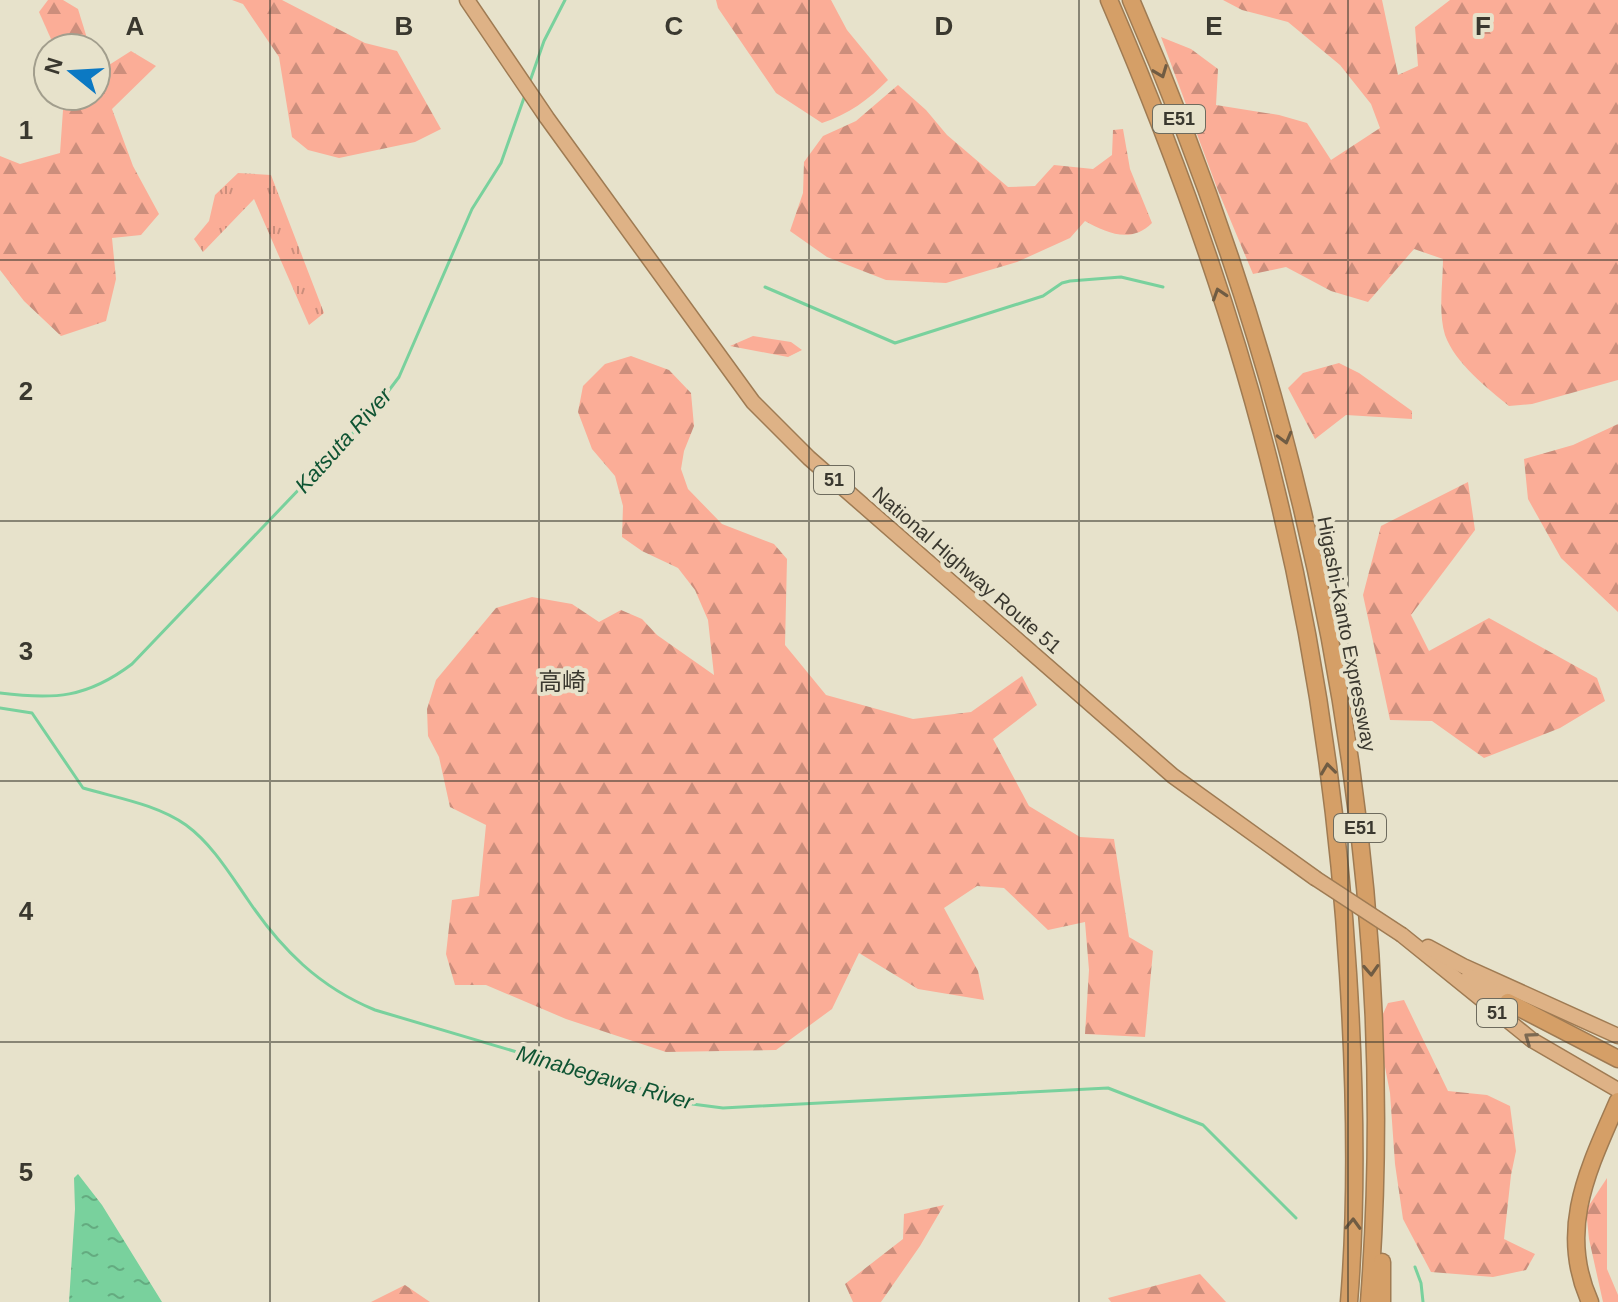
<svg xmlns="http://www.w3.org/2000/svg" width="1618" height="1302" font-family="Helvetica,'Noto Sans JP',sans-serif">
  <defs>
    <pattern id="grass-tufts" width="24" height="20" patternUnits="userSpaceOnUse" patternTransform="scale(2)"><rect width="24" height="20" fill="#fbad97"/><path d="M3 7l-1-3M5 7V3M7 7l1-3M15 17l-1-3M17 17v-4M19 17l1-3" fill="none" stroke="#cc8e7c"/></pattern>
    <pattern id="forest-firs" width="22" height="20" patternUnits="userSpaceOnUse" patternTransform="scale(2)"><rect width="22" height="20" fill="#fbad97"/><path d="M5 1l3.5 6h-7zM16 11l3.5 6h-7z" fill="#cc8e7c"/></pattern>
    <pattern id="water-ripples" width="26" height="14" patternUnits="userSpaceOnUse" patternTransform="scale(2)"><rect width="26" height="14" fill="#79d19d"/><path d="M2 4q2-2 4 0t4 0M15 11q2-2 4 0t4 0" fill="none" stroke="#64ab80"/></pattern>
  </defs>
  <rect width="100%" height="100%" fill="#e7e2cb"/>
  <!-- grass -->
  <path fill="url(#grass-tufts)" d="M238,173L271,175L324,313L309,325L254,199L203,252L194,239L209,221L215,195Z"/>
  <!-- forest -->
  <g fill="url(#forest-firs)">
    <path d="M48,0H63L78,9L90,48H55L39,12Z"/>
    <path d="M232,0H282L365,43L397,51L441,129L415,142L339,158L308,150L292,137L279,57L243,4Z"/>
    <path d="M716,0H831L847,30L888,80C868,100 849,114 822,123L776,93L718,8Z"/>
    <path d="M1223,0H1382L1398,75L1418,66L1415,27L1450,0H1618V380L1532,404L1509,406C1487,388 1455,363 1445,335C1438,312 1443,283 1443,259L1414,249L1368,302L1331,291L1286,267L1253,274L1217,188L1161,37L1191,49L1218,69L1216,105L1279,115L1307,123L1331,160L1380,128L1371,104L1340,65L1288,22L1242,10Z"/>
    <path d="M131,51L156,66L112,109L133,166L159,214L141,235L112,238L116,279L106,321L61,336L24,301L0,270V156L20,164L60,153L64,96H96V68L98,72Z"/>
    <path d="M898,85L926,110L947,135L1008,187L1035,186L1054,165L1093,169L1112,155L1113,130L1123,129L1130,169L1152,223C1131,244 1107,233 1085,221L1070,238L1017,262L946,283L886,280L827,257L790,231L803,193L804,162L823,136L856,121Z"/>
    <path d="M753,336L791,342L802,350L788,357L730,346Z"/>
    <path d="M631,356L669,370L691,393L694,426L684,451L681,469L688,489L722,524L774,544L787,559L785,645L826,695L913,719L971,712L1022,676L1037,705L993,739L1029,806L1080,837L1114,839L1129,937L1153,951L1145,1037L1085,1034L1089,970L1085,922L1048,930L1004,888L977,886L944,908L978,971L984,1000L918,989L859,953L832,1009L776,1050L666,1052L566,1019L486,985H455L446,954L452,900L479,896L486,825L450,807L439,757L428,736L427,709L436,680L496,608L532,597L572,604L599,622L621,610L642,619L657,635L714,675L708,620L695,590L678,568L642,551L622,537L623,506L615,476L592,449L578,412L583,386L605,364Z"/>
    <path d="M1339,363L1359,373L1412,411V419L1346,415L1315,439L1288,388L1303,373Z"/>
    <path d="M1618,424V612L1561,558L1528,499L1524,459L1573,445Z"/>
    <path d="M1468,482L1475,530L1411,615L1429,651L1489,618L1597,678L1605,701L1560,728L1484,758L1432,721L1390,720L1363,595L1381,526Z"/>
    <path d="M1404,1000L1448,1091L1487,1095L1510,1106L1516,1151L1511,1175L1504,1239L1535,1254L1526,1270L1493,1277L1431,1272L1403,1219L1395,1164L1390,1093L1381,1046V1018L1388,1003Z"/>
    <path d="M1607,1178V1269L1618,1295V1302H1603L1589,1239L1586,1210Z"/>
    <path d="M944,1205L920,1246L881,1302H853L845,1284L903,1239L904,1214Z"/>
    <path d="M1200,1274L1226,1302H1111L1108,1298Z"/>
    <path d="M405,1285L430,1302H371Z"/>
  </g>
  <!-- water -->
  <path fill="url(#water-ripples)" d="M78,1174L102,1205L162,1302H69L75,1209L74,1178Z"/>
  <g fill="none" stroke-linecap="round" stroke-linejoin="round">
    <!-- stream -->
    <g stroke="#79d19d" stroke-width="3">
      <path d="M529,84L544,41L565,0"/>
      <path d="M765,287L895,343L1043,296L1062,283L1070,281L1121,277L1163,287"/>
      <path d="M0,693C54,700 87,698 132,664L371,414L399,377L472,209L501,163L525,95"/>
      <path d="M0,708L32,713L83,788C117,798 156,804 186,825C212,844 230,874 248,900C281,949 319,987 375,1010L692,1104L723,1108L1108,1088L1203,1125L1296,1218"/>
      <path d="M1415,1267L1421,1283L1423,1302"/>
    </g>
    <defs>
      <g id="trunk">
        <path d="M467,0L547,118L753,402L809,458L1173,776L1315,878"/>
        <path d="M1402,935L1532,1040L1618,1090"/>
        <path d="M1428,947L1463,966L1618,1036"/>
        <path d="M1469,976L1508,1002"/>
      </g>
      <g id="motorway">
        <path d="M1109,0C1177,158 1236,322 1276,489C1315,648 1338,810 1348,973C1355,1083 1358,1192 1349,1302"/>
        <path d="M1131,0C1309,409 1403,855 1369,1302"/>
        <path d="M1508,1002L1618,1059"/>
        <path d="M1382,1302V1262"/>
        <path d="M1590,1302C1557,1229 1589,1168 1618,1101"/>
      </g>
    </defs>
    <!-- trunk casing -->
    <use href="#trunk" stroke="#9f7b53" stroke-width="17"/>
    <!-- motorway casing -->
    <use href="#motorway" stroke="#9f7b53" stroke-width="19"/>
    <!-- trunk -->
    <use href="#trunk" stroke="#deb286" stroke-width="14"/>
    <!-- motorway -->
    <use href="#motorway" stroke="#d59f67" stroke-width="16"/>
    <defs>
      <path id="trunk-bridge" d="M1315,878L1402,935"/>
    </defs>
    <!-- trunk-bridge casing -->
    <use href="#trunk-bridge" stroke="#9f7b53" stroke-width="17" stroke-linecap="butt"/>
    <!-- trunk-bridge -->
    <use href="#trunk-bridge" stroke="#deb286" stroke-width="14"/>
  </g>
  <!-- one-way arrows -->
  <defs><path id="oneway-chevron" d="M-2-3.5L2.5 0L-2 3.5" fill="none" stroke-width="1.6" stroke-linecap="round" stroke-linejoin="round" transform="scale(2)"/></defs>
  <g stroke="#705c43">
    <use href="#oneway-chevron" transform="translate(1161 72) rotate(69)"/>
    <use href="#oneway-chevron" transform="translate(1219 294) rotate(-108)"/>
    <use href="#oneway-chevron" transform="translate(1285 438) rotate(75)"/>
    <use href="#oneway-chevron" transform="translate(1328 769) rotate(-97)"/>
    <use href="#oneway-chevron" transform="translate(1371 970) rotate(87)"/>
    <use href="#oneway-chevron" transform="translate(1353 1224) rotate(-88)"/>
  </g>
  <use stroke="#7c6952" href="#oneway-chevron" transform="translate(1530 1038) rotate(-144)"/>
  <!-- grid -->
  <path fill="none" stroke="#3a382f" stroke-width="2" stroke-opacity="0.55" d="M270,0V1302M539,0V1302M809,0V1302M1079,0V1302M1348,0V1302M0,260H1618M0,521H1618M0,781H1618M0,1042H1618"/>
  <g text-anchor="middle" stroke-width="8" stroke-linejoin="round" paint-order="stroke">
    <!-- shield labels -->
    <g fill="#e7e2cb" stroke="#6e6b5e" stroke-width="2">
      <rect x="1153" y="105" width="52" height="28" rx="6"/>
      <rect x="814" y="466" width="40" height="28" rx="6"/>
      <rect x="1334" y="814" width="52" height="28" rx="6"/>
      <rect x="1477" y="999" width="40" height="28" rx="6"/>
    </g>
    <g font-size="18" font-weight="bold" fill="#3a382f">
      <text x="1179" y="125">E51</text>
      <text x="834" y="486">51</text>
      <text x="1360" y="834">E51</text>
      <text x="1497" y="1019">51</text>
    </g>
    <!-- street labels -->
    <g font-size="20" fill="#3a382f" stroke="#e7e2cb">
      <text transform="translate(967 570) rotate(41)" y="7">National Highway Route 51</text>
      <text transform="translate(1347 634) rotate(79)" y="7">Higashi-Kanto Expressway</text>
    </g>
    <!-- water labels -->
    <g font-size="22" font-style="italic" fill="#0f5433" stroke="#e7e2cb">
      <text transform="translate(343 440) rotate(-48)" y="8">Katsuta River</text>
      <text transform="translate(605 1077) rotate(16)" y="8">Minabegawa River</text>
    </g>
    <!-- quarter labels -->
    <g font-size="24" fill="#3a382f" stroke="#e7e2cb">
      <text x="562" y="690">高崎</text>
    </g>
  </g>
  <g font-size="26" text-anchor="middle" font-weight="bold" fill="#3a382f" stroke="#e7e2cb" stroke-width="8" stroke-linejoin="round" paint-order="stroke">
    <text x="135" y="35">A</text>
    <text x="404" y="35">B</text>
    <text x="674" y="35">C</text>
    <text x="944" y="35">D</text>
    <text x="1214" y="35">E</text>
    <text x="1483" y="35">F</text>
    <text x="26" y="139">1</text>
    <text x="26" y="400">2</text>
    <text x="26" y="660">3</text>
    <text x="26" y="920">4</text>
    <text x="26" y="1181">5</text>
  </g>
  <!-- north arrow -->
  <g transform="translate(72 72) rotate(288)"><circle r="38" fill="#e7e2cb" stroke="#a29e8d" stroke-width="2"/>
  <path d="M0-6L14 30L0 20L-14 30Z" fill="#0c79c3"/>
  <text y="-12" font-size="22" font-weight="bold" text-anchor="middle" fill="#3a382f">N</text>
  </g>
</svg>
